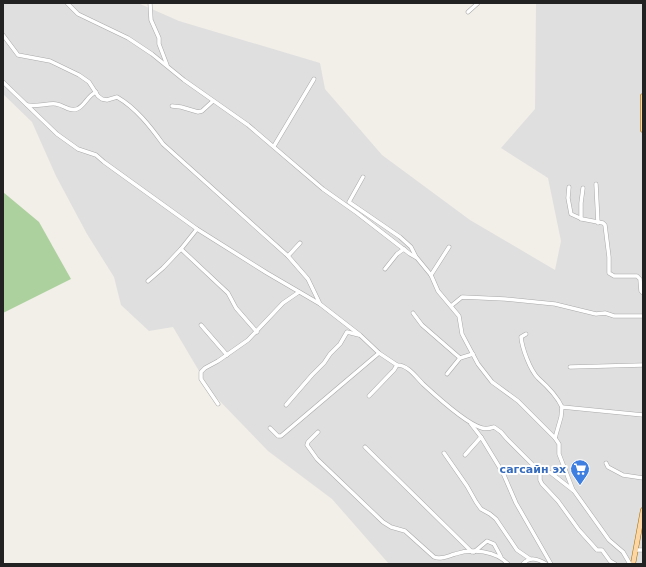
<svg xmlns="http://www.w3.org/2000/svg" width="646" height="567" font-family="'DejaVu Sans',sans-serif">
  <rect width="100%" height="100%" fill="#f2efe9"/>
  <!-- residential -->
  <path fill="#e0dfdf" d="M3,3H138L179,21L320,63L325,89L382,155L470,220L555,270L561,241L548,178L501,148L535,109L536,3H643V564H389L332,499L268,451L212,393L173,327L149,331L121,305L114,277L87,234L56,176L32,122L3,94Z"/>
  <!-- forest -->
  <path fill="#add19e" d="M3,192L39,222L71,279L3,313Z"/>
  <g fill="none" stroke-linecap="round" stroke-linejoin="round">
    <defs>
      <g id="minor">
        <path d="M67,3L78,14L128,38L152,54L184,80L248,125L323,189L357,213L410,254L417,258L431,275L438,291L459,316L462,334L478,364L492,382L518,401L555,438L559,444V454L573,490"/>
        <path d="M150,3L151,20L159,38V44L167,65"/>
        <path d="M468,12L478,3"/>
        <path d="M3,35L18,55L50,61L79,75L89,82L98,96L102,99L107,100L117,97C136,108 150,126 163,144L288,256L308,279L320,304"/>
        <path d="M3,82L57,134L78,149L96,155L104,162L197,229L267,273L320,304L360,335L379,353L397,365C408,365 416,377 423,384C436,396 467,424 482,428C486,429 491,428 494,427L501,432L507,439L538,470L551,473L574,491L609,540L623,552L630,564"/>
        <path d="M27,105C37,107 47,103 56,104C64,105 69,112 77,109C85,106 87,96 96,92"/>
        <path d="M172,106L181,107L198,112L202,111L213,101"/>
        <path d="M274,146L314,79"/>
        <path d="M363,177L349,202L400,237L411,247L416,257"/>
        <path d="M596,184L598,223"/>
        <path d="M569,187L568,198L571,214L582,219L603,223L605,225L609,257V273L614,276H637L640,279L641,291L643,293"/>
        <path d="M581,219V203L583,188"/>
        <path d="M197,229L181,249L228,293L236,308L257,332"/>
        <path d="M288,256L300,243"/>
        <path d="M385,269L397,254L404,249"/>
        <path d="M431,275L449,247"/>
        <path d="M148,281L163,268L181,249"/>
        <path d="M451,306L462,297L505,299L555,304L596,314L605,313L614,316H643"/>
        <path d="M413,313L422,325L460,358"/>
        <path d="M201,325L227,355"/>
        <path d="M526,334L521,337C522,348 530,370 538,378C547,386 557,396 562,407"/>
        <path d="M570,367L643,365"/>
        <path d="M447,374L460,358L473,354"/>
        <path d="M369,396L394,370L397,365"/>
        <path d="M218,404L201,379V372L205,368L218,361L248,340L283,303L299,292"/>
        <path d="M286,405L312,375L324,363L330,354L340,344L347,332L359,335"/>
        <path d="M471,424L481,437L503,473L516,503L551,564"/>
        <path d="M270,428L278,436H281L379,353"/>
        <path d="M318,432L308,442L307,445L317,459L383,522L391,527L405,531L434,557C441,560 448,556 455,554C472,548 496,551 508,564"/>
        <path d="M555,438L561,417L562,407L643,415"/>
        <path d="M365,447L472,552"/>
        <path d="M444,453L467,486L476,502L481,509L490,514L496,519L517,550L530,559"/>
        <path d="M465,455L481,437"/>
        <path d="M606,463L608,467L623,475L643,478"/>
        <path d="M542,471L540,474V480L542,484L558,501L579,530L597,550H602L610,561L615,564"/>
        <path d="M636,550H643"/>
        <path d="M474,552L487,541L494,544L501,557"/>
        <path d="M523,564C530,556 538,559 546,564"/>
      </g>
      <g id="major">
        <path d="M643,96V130"/>
        <path d="M633,564L643,510"/>
      </g>
    </defs>
    <!-- minor casing -->
    <use href="#minor" stroke="#a9a9a9" stroke-width="4.5"/>
    <!-- major casing -->
    <use href="#major" stroke="#a06b00" stroke-width="5.5"/>
    <!-- minor -->
    <use href="#minor" stroke="#fff" stroke-width="3.5"/>
    <!-- major -->
    <use href="#major" stroke="#fcd6a4" stroke-width="4.5"/>
  </g>
  <!-- icons -->
  <defs>
    <symbol id="supermarket-pin" viewBox="-11 -11 22 30"><path d="M0 17L-7.5 6A9.5 9.5 0 1 1 7.5 6Z" fill="#3f7fe0" stroke="#fff"/><path d="M-6-5.5h2.5l.6 2H6L4.5 2H-2.5L-4.4-4H-6ZM-1.5 3.2a1.3 1.3 0 1 0 .1 0ZM3 3.2a1.3 1.3 0 1 0 .1 0Z" fill="#fff"/></symbol>
  </defs>
  <g fill-rule="evenodd">
    <use href="#supermarket-pin" x="569" y="458" width="22" height="30"/>
  </g>
  <g text-anchor="middle" stroke-width="4" stroke-linejoin="round" paint-order="stroke">
    <!-- shop labels -->
    <g font-size="11" font-weight="bold" fill="#366cbe" stroke="#fff" text-anchor="end">
      <text x="566" y="473">сагсайн эх</text>
    </g>
  </g>
  <!-- border -->
  <rect width="646" height="567" fill="none" stroke="#222222" stroke-width="8"/>
</svg>
